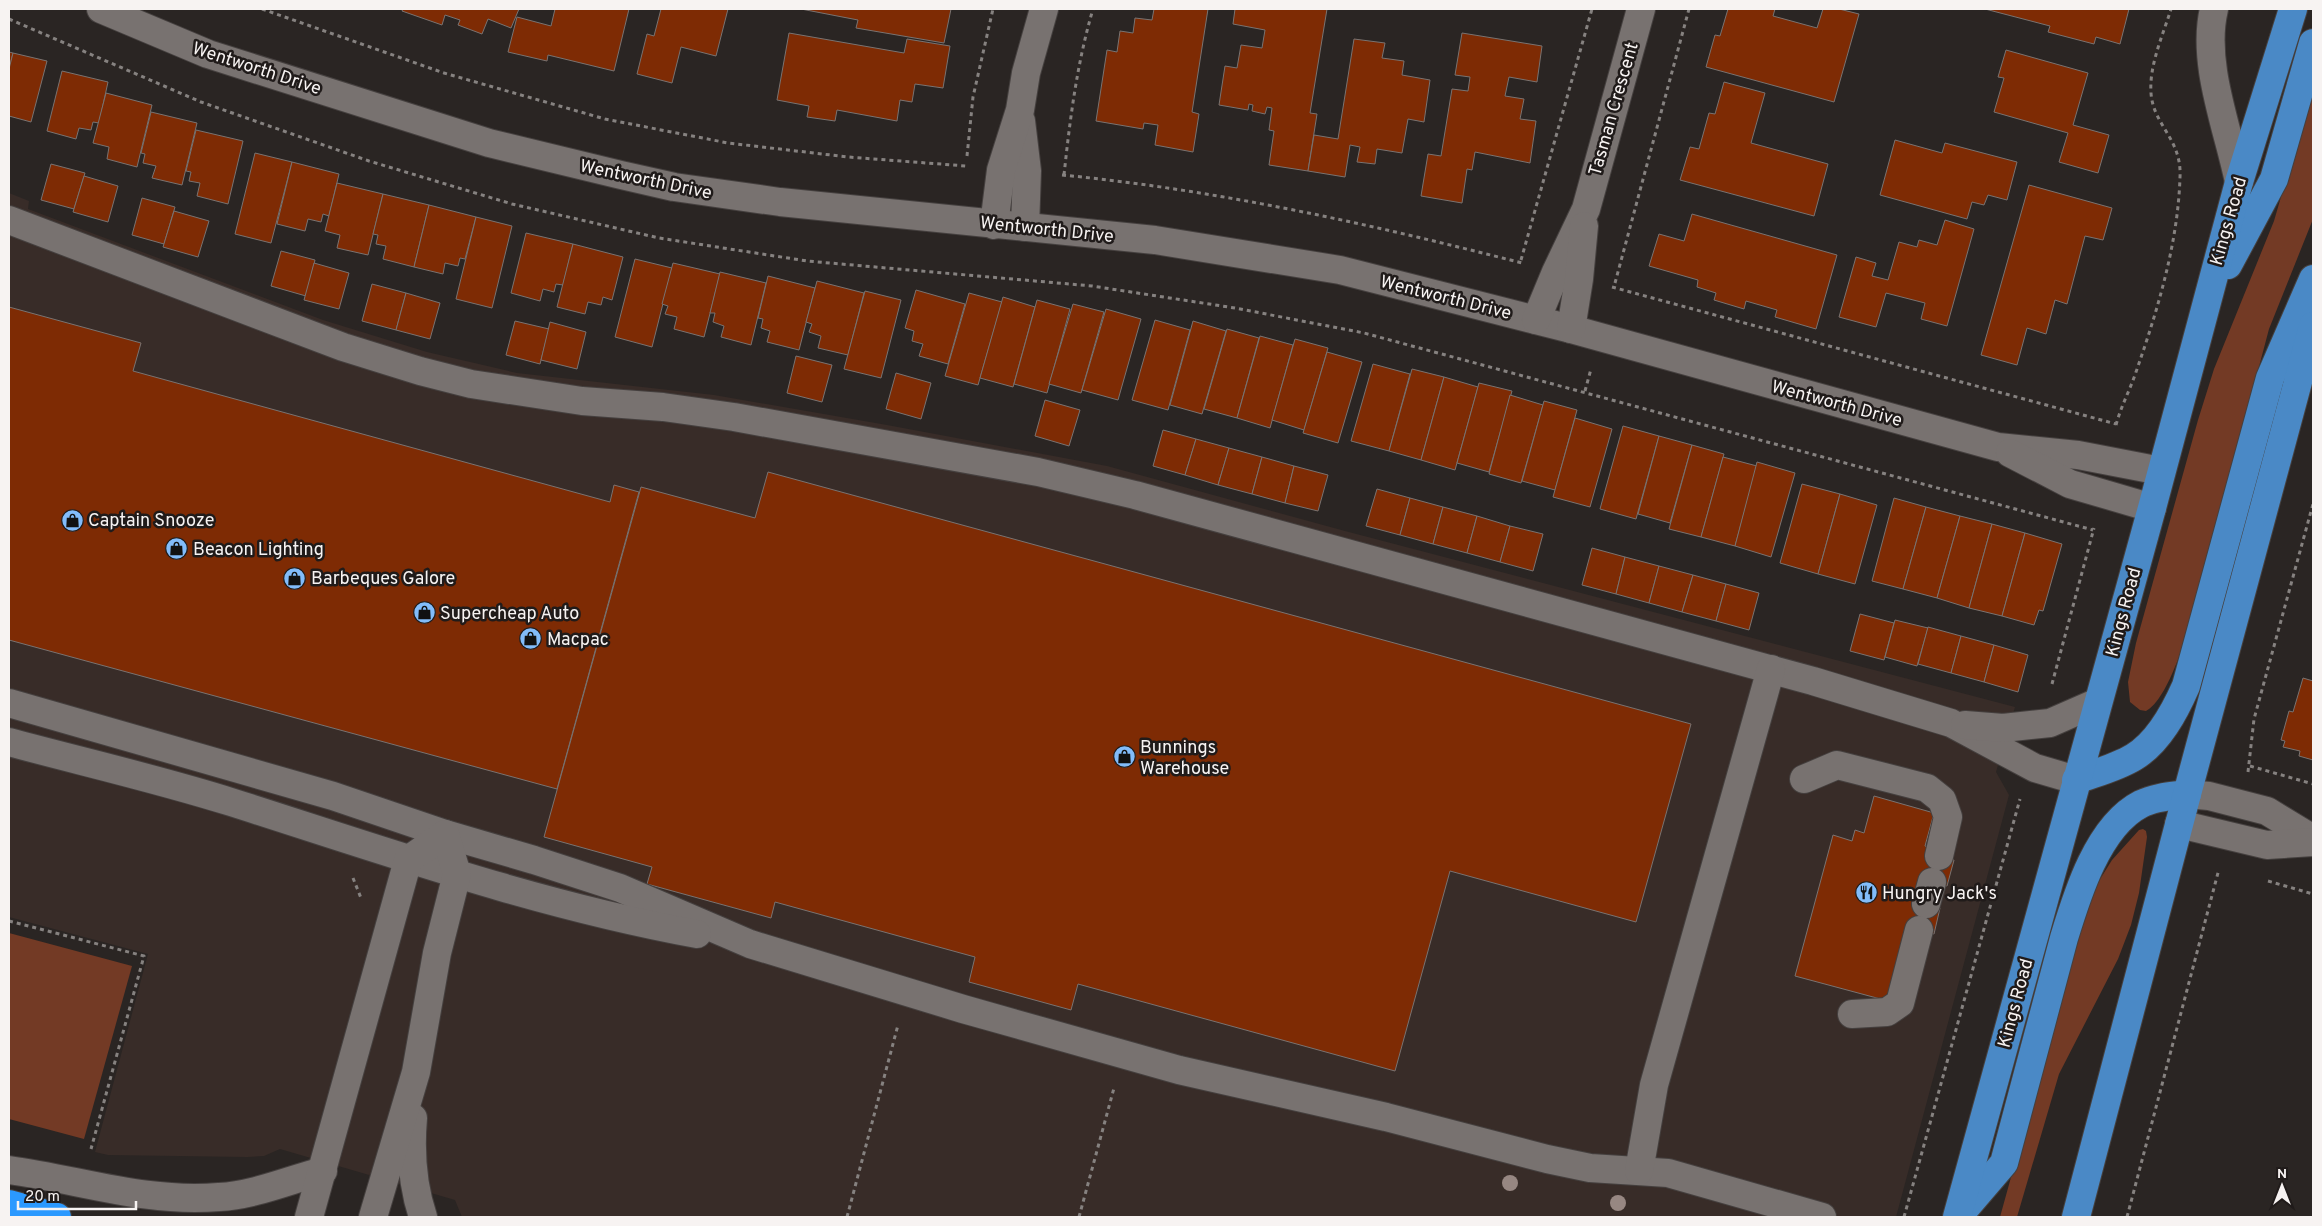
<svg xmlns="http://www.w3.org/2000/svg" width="2322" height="1226" font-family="Overpass,sans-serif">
  <rect width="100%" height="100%" fill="#2a2523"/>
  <!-- built -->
  <path fill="#382c28" d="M9,193L29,201L28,209L323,320L427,352L517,373L714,395L887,425L1107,466L1345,531L2015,707L1996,772L2009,795L1896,1217H462L455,1200L280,1149L264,1156L247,1157L108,1155L95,1152L148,954L9,917Z"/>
  <!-- green -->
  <g fill="#733a25">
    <path d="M2313,86V219L2269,329L2195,608C2187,633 2169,699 2146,711L2140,710L2130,702L2128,682L2136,643L2198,420L2214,369L2274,221Z"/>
    <path d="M2143,829L2146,831L2147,837L2139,893L2131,925L2118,959L2059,1074L2017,1217H2000L2080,928L2097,884L2112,860L2139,830Z"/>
    <path d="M9,933L132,966L84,1139L9,1119Z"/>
  </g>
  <!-- building -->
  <g fill="#7e2b04" stroke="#797371">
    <path d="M403,9H519L511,28L488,19L482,34L458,25L460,20L445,15L442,25L402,11Z"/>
    <path d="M555,9H629L614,71L548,55L547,61L508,52L517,17L551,26Z"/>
    <path d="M661,9H728L716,56L681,47L672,83L637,74L647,34L654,36Z"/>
    <path d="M801,9H951L944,43L856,28L858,20Z"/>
    <path d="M1154,9H1208L1192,112L1199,114L1193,152L1155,145L1158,125L1144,123L1143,129L1096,121L1107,50L1117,52L1120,31L1133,33L1135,18L1152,20Z"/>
    <path d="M1235,9H1327L1310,113L1317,114L1308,171L1269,165L1274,131L1269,130L1272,108L1267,107L1265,114L1252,111L1253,105L1249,104L1248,110L1219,105L1225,66L1237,68L1241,45L1262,48L1265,30L1233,24Z"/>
    <path d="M1728,9H1775L1773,16L1817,28L1823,9H1839L1859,14L1834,102L1706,67L1715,35L1720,36Z"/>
    <path d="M1985,9H2129L2120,44L2096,37L2094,44L2048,32L2050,26Z"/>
    <path d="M789,33L904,53L907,39L950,46L943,88L915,84L912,102L900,100L897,121L837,110L835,121L807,117L809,106L777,100Z"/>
    <path d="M1462,33L1542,46L1537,82L1509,77L1505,96L1524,99L1520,119L1536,121L1530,163L1475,152L1472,170L1467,169L1462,203L1421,196L1428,154L1441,156L1452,89L1468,91L1470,77L1455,75Z"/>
    <path d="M1354,39L1385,43L1382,58L1404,61L1402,75L1430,80L1424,122L1408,119L1402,153L1377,149L1375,164L1357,162L1360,147L1350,145L1345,177L1308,171L1314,135L1338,139Z"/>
    <path d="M2006,50L2088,73L2073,125L2109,135L2098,173L2059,162L2068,133L1994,112L2004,78L1998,77Z"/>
    <path d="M9,52L13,53L9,69Z"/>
    <path d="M13,53L47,61L31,122L9,116V69Z"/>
    <path d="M62,71L108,82L99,123L93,122L91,130L79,128L76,139L47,131Z"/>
    <path d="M1724,82L1765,93L1751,143L1828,164L1814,216L1680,180L1690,147L1699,149L1709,113L1715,114Z"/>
    <path d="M106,93L152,105L137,167L107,159L109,147L93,143Z"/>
    <path d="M151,112L197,123L182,185L152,178L156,166L143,163L145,154L141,153Z"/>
    <path d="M196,130L243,141L228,204L197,196L200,183L189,181L191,172L186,171Z"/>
    <path d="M1895,140L1942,153L1945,143L2017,162L2007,200L1988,195L1984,205L1972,202L1967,219L1880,195Z"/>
    <path d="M255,153L292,162L271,243L235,234Z"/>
    <path d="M292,162L339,174L329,216L323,214L321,222L308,219L305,231L277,224Z"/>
    <path d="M51,164L85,173L74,209L41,200Z"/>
    <path d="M84,176L118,186L108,222L73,212Z"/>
    <path d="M337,183L383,194L368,255L337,248L340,235L325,231Z"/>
    <path d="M2029,185L2112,208L2103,240L2085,236L2067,304L2055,300L2046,334L2027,328L2017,365L1981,355Z"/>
    <path d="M383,194L429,205L414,267L383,259L386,246L376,244L378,235L373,234Z"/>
    <path d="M142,198L175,207L164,244L132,235Z"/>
    <path d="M429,205L476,217L465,259L460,258L458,266L445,263L443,274L414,267Z"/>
    <path d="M174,211L209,221L198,257L163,247Z"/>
    <path d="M1692,214L1837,255L1816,329L1775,317L1777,310L1746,301L1744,309L1714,300L1716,293L1697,287L1698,280L1649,266L1659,234L1684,241Z"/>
    <path d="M476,217L512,226L492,308L456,299Z"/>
    <path d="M1945,220L1974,229L1947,326L1921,319L1925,303L1886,293L1876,327L1839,317L1856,257L1876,263L1872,276L1888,280L1899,242L1917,247L1919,240L1937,245Z"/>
    <path d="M526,233L573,244L563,285L556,284L554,292L543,289L540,301L511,293Z"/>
    <path d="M573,244L623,257L612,300L603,297L601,305L588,302L585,314L557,307Z"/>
    <path d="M281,251L315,260L306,296L271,286Z"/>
    <path d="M635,259L672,268L652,347L615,337Z"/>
    <path d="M314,263L349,273L339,309L304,300Z"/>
    <path d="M673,263L720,274L704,337L674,329L677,317L665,314L668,306L662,304Z"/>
    <path d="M720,272L766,283L751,345L721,337L724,326L713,322L715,313H710Z"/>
    <path d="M768,276L815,288L799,350L767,342L770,331L761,328L763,319L758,318Z"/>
    <path d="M817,281L864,293L848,355L818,348L821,336L809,332L812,324L806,322Z"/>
    <path d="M372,284L406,293L396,330L362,321Z"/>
    <path d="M916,290L965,304L948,364L919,356L923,344L912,341L914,331L905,328Z"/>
    <path d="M865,291L901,300L881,378L844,369Z"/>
    <path d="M406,293L440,303L430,339L396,330Z"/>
    <path d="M969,293L1002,302L978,385L945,376Z"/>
    <path d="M1003,297L1035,307L1013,387L980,378Z"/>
    <path d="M1037,300L1070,309L1047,393L1014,384Z"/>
    <path d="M1073,304L1104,312L1081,393L1049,384Z"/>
    <path d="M9,307L141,343L133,371L610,502L614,485L639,492L557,789L9,640Z"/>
    <path d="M1106,309L1141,319L1118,400L1082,390Z"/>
    <path d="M1155,320L1190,330L1168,410L1132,400Z"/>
    <path d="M515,321L549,329L540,364L506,355Z"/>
    <path d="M1193,321L1226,331L1202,414L1170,405Z"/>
    <path d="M550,322L586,332L577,369L541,360Z"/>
    <path d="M1227,329L1259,338L1237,418L1204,409Z"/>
    <path d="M1260,336L1293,345L1270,428L1237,418Z"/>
    <path d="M1295,339L1328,348L1304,430L1272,420Z"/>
    <path d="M1327,352L1362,362L1338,443L1303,433Z"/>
    <path d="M796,356L832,365L822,402L787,393Z"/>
    <path d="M1373,364L1410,374L1389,451L1351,441Z"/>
    <path d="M1412,369L1444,377L1421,460L1389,451Z"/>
    <path d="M896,373L931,383L921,419L886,409Z"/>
    <path d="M1444,377L1478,387L1455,470L1421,460Z"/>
    <path d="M1479,383L1512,391L1489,472L1457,463Z"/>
    <path d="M1510,395L1543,405L1521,483L1489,474Z"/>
    <path d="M1045,400L1080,410L1069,446L1035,436Z"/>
    <path d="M1544,401L1577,410L1555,490L1522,481Z"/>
    <path d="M1575,418L1612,429L1590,507L1553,497Z"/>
    <path d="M1623,426L1659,436L1636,519L1600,509Z"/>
    <path d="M1163,430L1196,439L1185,475L1153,466Z"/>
    <path d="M1659,436L1692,445L1670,523L1638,514Z"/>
    <path d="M1196,439L1229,448L1218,485L1185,475Z"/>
    <path d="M1692,445L1724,454L1701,537L1669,529Z"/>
    <path d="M1229,448L1262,457L1252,494L1218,485Z"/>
    <path d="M1262,457L1294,466L1285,503L1252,494Z"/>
    <path d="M1723,457L1757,466L1735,546L1701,537Z"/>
    <path d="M1757,462L1795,473L1771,557L1735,546Z"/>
    <path d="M1294,466L1328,475L1318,511L1285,503Z"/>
    <path d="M768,472L1691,724L1636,922L1450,871L1395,1071L1078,984L1071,1010L969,982L975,957L775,902L771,918L647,884L652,867L544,837L641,487L755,518Z"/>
    <path d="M1802,484L1840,494L1818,574L1780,563Z"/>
    <path d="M1377,489L1410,498L1400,535L1366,526Z"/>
    <path d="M1840,494L1877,505L1855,584L1818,574Z"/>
    <path d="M1410,498L1443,507L1433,544L1400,535Z"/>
    <path d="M1894,498L1926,507L1903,589L1872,581Z"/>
    <path d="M1443,507L1477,516L1467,553L1433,544Z"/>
    <path d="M1926,507L1960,516L1937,598L1903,589Z"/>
    <path d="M1477,516L1510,526L1500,562L1467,553Z"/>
    <path d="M1960,516L1992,524L1969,608L1937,598Z"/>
    <path d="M1992,524L2025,533L2002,616L1969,608Z"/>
    <path d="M1510,526L1543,534L1533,571L1500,562Z"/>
    <path d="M2025,533L2062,544L2043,611L2039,610L2034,625L2002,616Z"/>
    <path d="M1592,548L1625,557L1616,594L1582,585Z"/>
    <path d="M1625,557L1659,566L1649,603L1616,594Z"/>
    <path d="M1659,566L1693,575L1682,612L1649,603Z"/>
    <path d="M1693,575L1726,584L1716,621L1682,612Z"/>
    <path d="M1726,584L1759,593L1749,630L1716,621Z"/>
    <path d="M1860,614L1894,623L1884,660L1850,651Z"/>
    <path d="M1895,620L1928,628L1917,666L1885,657Z"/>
    <path d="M1928,627L1961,636L1951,673L1918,664Z"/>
    <path d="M1961,636L1994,645L1984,682L1951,673Z"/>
    <path d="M1994,645L2028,655L2018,692L1984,682Z"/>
    <path d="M2303,678L2313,681V760L2299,756L2300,751L2283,747L2285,741L2281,740L2289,711L2293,712Z"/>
    <path d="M1874,796L1934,813L1925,846L1929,848L1928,854L1954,860L1947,886L1919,878L1913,901L1940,908L1934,934L1907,927L1888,1001L1795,976L1833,835L1852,841L1855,830L1864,833Z"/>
  </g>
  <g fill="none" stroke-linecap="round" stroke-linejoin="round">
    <defs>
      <g id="minor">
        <path d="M101,9L208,54L489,143L621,175L674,187L780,202L1155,240L1340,270L1571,329L1998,447L2078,455L2161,471"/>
        <path d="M2214,9C2201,63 2228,128 2239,182"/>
        <path d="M1021,121L1027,171L1025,227"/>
        <path d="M9,220L343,347L420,371L471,384L582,401L663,407L734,417L1038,472L1135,495L1813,681L1951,723L2035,768L2076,780"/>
        <path d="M994,225L1001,170L1020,110L1026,73L1044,9"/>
        <path d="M1536,320L1556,272L1586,209L1641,9"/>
        <path d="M1571,329L1579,279L1584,226"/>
        <path d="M2010,453L2070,484L2152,508"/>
        <path d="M9,703L333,796L445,834L534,860L620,888L750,944L963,1009L1179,1070L1386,1117L1547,1159L1590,1168L1668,1173L1822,1217"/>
        <path d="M1965,725L2003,728L2050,723L2098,702"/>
        <path d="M9,742C83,762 158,779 231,802C385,851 538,905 697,934"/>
        <path d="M1804,779L1837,765L1927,788L1942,800L1948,817L1939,856"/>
        <path d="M2187,794L2209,796L2267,811L2313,839"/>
        <path d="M2179,824L2267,845L2313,842"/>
        <path d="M1926,904L1932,882"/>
        <path d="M1852,1014L1887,1012L1900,1003L1919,930"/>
        <path d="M413,1118C410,1153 412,1184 423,1217"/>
        <path d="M9,1170C81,1180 145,1203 219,1197C255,1195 289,1180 323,1171"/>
        <path d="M1639,1171L1654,1085L1771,669"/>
        <path d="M309,1217L408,860L445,834L457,874L437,953L416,1072L373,1217"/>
      </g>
      <g id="major">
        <path d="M2228,265L2274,179L2313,43"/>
        <path d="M2076,780C2095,773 2116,768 2134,757C2159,742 2175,711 2186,686L2270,378L2313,279"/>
        <path d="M1962,1212L2004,1163L2064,938C2077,895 2098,826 2141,804C2155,797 2172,796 2187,794"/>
        <path d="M1957,1217L2152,508L2239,182L2293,9"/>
        <path d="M2076,1217L2187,794L2313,326"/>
      </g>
      <path id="highway" d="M9,1204L57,1217"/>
    </defs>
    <!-- minor casing -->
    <use href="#minor" stroke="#45403f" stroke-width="30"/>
    <!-- major casing -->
    <use href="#major" stroke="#45403f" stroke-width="30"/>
    <!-- highway casing -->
    <use href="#highway" stroke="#45403f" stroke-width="30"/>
    <!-- path -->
    <g stroke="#868280" stroke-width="3" stroke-dasharray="4 4" stroke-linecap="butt">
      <path d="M262,9L444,73L605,119L728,143L848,157L966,166"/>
      <path d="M9,19L201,102L369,161L512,204L659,238L807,261L1092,286L1235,308L1364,333L2093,530"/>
      <path d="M967,156L973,97L993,9"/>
      <path d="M1062,175C1218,190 1370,224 1522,263"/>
      <path d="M1064,175C1070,119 1077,63 1093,9"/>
      <path d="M1521,260L1592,9"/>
      <path d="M1615,283L1689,9"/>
      <path d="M1612,287L2116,424"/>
      <path d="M1585,391L1591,369"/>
      <path d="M2116,425C2121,406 2130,390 2136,372C2158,309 2178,243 2180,177C2182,139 2153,125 2151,93C2149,65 2163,35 2171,9"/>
      <path d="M2052,684L2094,528"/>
      <path d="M2250,766L2313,784"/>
      <path d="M2248,772L2254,719L2313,504"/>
      <path d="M353,878L361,898"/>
      <path d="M2268,881L2313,894"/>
      <path d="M9,921L144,956L91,1149"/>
      <path d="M847,1217L898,1025"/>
      <path d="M1079,1217L1114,1088"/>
      <path d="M1904,1217L2020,799"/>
      <path d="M2127,1217L2219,869"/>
    </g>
    <!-- minor -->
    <use href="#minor" stroke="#787270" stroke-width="28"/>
    <!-- major -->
    <use href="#major" stroke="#4a89c6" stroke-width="28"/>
    <!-- highway -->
    <use href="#highway" stroke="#2b99ff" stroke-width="28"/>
  </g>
  <!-- trees -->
  <g fill="#978782">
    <circle cx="1510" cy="1183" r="8"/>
    <circle cx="1618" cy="1203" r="8"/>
  </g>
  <!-- icons -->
  <defs>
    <symbol id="shop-disc" viewBox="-11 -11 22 22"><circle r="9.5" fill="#82bcfa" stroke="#201b1a"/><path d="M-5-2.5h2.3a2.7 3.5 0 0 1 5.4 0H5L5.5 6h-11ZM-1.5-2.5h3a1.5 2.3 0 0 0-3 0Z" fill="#111"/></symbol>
    <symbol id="restaurant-disc" viewBox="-11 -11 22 22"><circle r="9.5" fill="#82bcfa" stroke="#201b1a"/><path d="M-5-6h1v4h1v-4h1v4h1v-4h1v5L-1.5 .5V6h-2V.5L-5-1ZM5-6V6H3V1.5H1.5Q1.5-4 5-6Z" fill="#111"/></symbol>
  </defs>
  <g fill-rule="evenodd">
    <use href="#shop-disc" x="60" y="508" width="25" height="25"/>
    <use href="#shop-disc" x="164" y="536" width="25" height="25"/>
    <use href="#shop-disc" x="282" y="566" width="25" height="25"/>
    <use href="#shop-disc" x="412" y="600" width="25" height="25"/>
    <use href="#shop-disc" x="518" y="626" width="25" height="25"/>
    <use href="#shop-disc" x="1112" y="744" width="25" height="25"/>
    <use href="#restaurant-disc" x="1854" y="880" width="25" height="25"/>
  </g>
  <g text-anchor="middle" stroke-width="5" stroke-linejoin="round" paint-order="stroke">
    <!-- street labels -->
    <g font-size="18" fill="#f7f3f2" stroke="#201b1a">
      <text transform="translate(257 68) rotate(18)" y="6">Wentworth Drive</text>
      <text transform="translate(1613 109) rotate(-74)" y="6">Tasman Crescent</text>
      <text transform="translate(646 179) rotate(12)" y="6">Wentworth Drive</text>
      <text transform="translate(2228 221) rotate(-74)" y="6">Kings Road</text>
      <text transform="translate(1047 229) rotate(6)" y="6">Wentworth Drive</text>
      <text transform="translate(1446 297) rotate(14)" y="6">Wentworth Drive</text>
      <text transform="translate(1837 403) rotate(15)" y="6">Wentworth Drive</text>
      <text transform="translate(2123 612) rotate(-75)" y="6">Kings Road</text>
      <text transform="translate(2015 1003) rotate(-75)" y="6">Kings Road</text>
    </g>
    <!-- poi labels -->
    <g font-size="18" fill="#f7f3f2" stroke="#201b1a" text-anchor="start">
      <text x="88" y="526">Captain Snooze</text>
      <text x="193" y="555">Beacon Lighting</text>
      <text x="311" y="584">Barbeques Galore</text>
      <text x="440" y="619">Supercheap Auto</text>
      <text x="547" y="645">Macpac</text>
      <text x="1140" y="753">Bunnings<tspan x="1140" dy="21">Warehouse</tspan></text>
      <text x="1882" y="899">Hungry Jack's</text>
    </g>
  </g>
  <!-- border -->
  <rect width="2322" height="1226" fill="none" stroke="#f7f3f2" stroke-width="20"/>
  <!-- north arrow -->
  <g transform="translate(2282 1186)" stroke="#201b1a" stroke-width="4" paint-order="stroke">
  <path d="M0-4L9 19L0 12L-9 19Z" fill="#f7f3f2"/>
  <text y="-8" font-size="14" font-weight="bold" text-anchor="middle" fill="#f7f3f2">N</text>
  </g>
  <!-- scale -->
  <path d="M18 1201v8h118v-8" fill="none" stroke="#f7f3f2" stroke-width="2.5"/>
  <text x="25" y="1201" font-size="15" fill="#f7f3f2" stroke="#201b1a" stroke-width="4" paint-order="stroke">20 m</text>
</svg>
